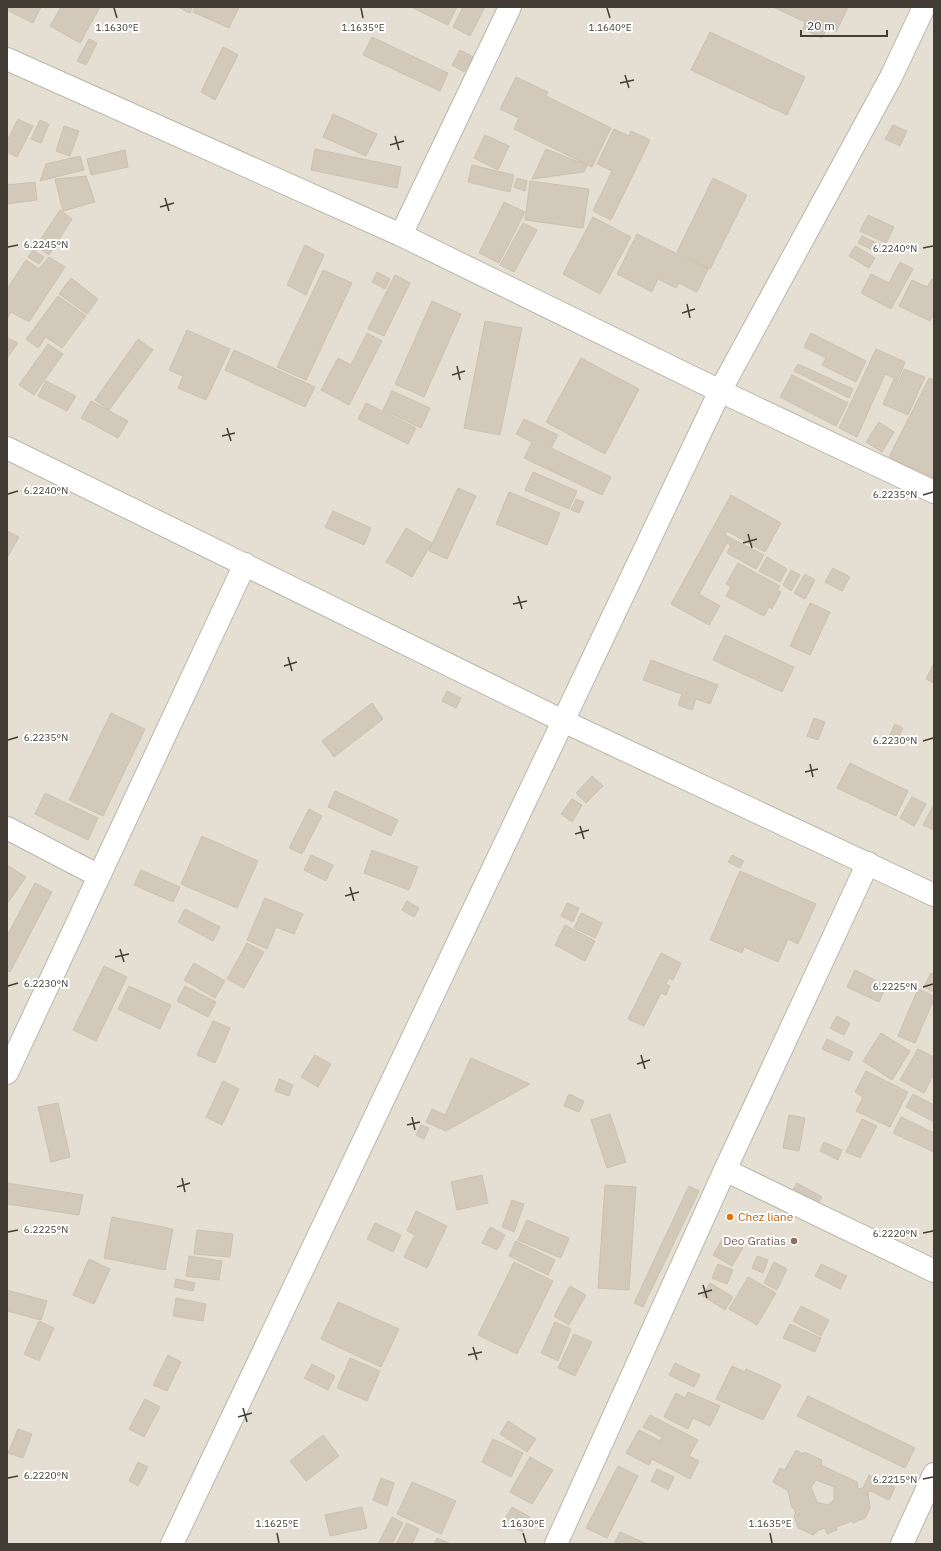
<svg xmlns="http://www.w3.org/2000/svg" width="941" height="1551" font-family="'IBM Plex Sans',sans-serif">
  <rect width="100%" height="100%" fill="#f1ede5"/>
  <!-- residential -->
  <rect fill="#e5dfd3" x="7" y="7" width="927" height="1537"/>
  <!-- building -->
  <g fill="#d2c9bb" stroke="#ccc1ae" fill-rule="evenodd">
    <path d="M7,7H41L33,23L7,10Z"/>
    <path d="M61,7H100L80,43L50,26Z"/>
    <path d="M178,7H192L190,13Z"/>
    <path d="M195,7H239L229,28L193,12Z"/>
    <path d="M411,7H457L448,25Z"/>
    <path d="M463,7H485L470,36L453,27Z"/>
    <path d="M773,7H848L836,32L827,28L822,38L803,29L805,22Z"/>
    <path d="M710,32L805,77L787,115L691,70Z"/>
    <path d="M372,37L448,73L440,91L363,55Z"/>
    <path d="M89,39L97,43L86,65L77,61Z"/>
    <path d="M223,47L238,55L215,100L201,92Z"/>
    <path d="M460,50L473,57L464,72L452,65Z"/>
    <path d="M516,77L548,92L546,96L611,128L592,167L514,129L519,118L500,109Z"/>
    <path d="M333,114L377,134L366,156L323,137Z"/>
    <path d="M18,119L33,126L17,157L7,152V141Z"/>
    <path d="M40,120L49,124L41,143L31,139Z"/>
    <path d="M893,125L907,131L900,146L885,139Z"/>
    <path d="M64,126L79,131L70,156L56,151Z"/>
    <path d="M614,129L629,136L631,131L650,140L611,220L593,211L612,171L597,164Z"/>
    <path d="M485,135L509,146L498,170L474,158Z"/>
    <path d="M315,149L401,167L397,188L311,170Z"/>
    <path d="M546,149L587,165L584,172L532,179Z"/>
    <path d="M125,150L128,167L91,175L87,159Z"/>
    <path d="M80,156L84,170L40,181L46,164Z"/>
    <path d="M472,165L514,175L510,192L468,182Z"/>
    <path d="M86,176L95,202L63,211L55,179Z"/>
    <path d="M517,178L527,181L525,191L514,187Z"/>
    <path d="M713,178L747,195L710,269L677,252Z"/>
    <path d="M530,181L589,189L583,228L525,220Z"/>
    <path d="M35,182L37,200L7,204V185Z"/>
    <path d="M504,202L525,212L499,263L479,253Z"/>
    <path d="M60,210L72,219L49,255L36,246Z"/>
    <path d="M868,215L894,227L886,243L860,231Z"/>
    <path d="M593,217L631,237L600,294L563,274Z"/>
    <path d="M523,223L537,230L514,272L500,265Z"/>
    <path d="M637,234L708,269L697,292L679,283L676,288L658,279L652,292L617,274Z"/>
    <path d="M862,236L883,246L879,253L858,243Z"/>
    <path d="M305,245L324,255L306,295L287,285Z"/>
    <path d="M855,246L875,258L869,268L849,256Z"/>
    <path d="M33,250L44,257L39,264L28,257Z"/>
    <path d="M49,257L65,267L29,322L11,312L7,319V289L26,260L39,269Z"/>
    <path d="M900,262L913,269L891,309L861,293L871,274L889,283Z"/>
    <path d="M323,270L352,283L306,380L277,367Z"/>
    <path d="M377,272L390,279L385,289L372,282Z"/>
    <path d="M395,275L410,283L384,336L368,329Z"/>
    <path d="M71,278L98,299L87,314L59,294Z"/>
    <path d="M932,279L934,280V314L930,321L899,306L912,280L927,287Z"/>
    <path d="M58,296L86,316L62,348L46,337L38,348L26,339Z"/>
    <path d="M432,301L461,314L424,397L395,384Z"/>
    <path d="M485,321L522,328L500,435L464,428Z"/>
    <path d="M187,330L230,349L206,400L178,388L183,376L169,370Z"/>
    <path d="M367,333L382,341L349,405L321,390L338,358L351,365Z"/>
    <path d="M811,333L866,361L856,382L822,365L826,358L804,347Z"/>
    <path d="M7,338L18,343L7,358Z"/>
    <path d="M138,339L153,350L109,410L95,400Z"/>
    <path d="M48,344L63,354L34,395L19,385Z"/>
    <path d="M876,349L905,362L898,380L885,374L857,437L839,428Z"/>
    <path d="M234,350L315,387L305,407L225,370Z"/>
    <path d="M581,358L639,389L605,454L546,422Z"/>
    <path d="M798,364L853,389L849,398L794,371Z"/>
    <path d="M904,369L925,377L908,415L883,404L894,379L899,382Z"/>
    <path d="M792,375L848,403L836,426L780,397Z"/>
    <path d="M929,378L934,380V479L889,457Z"/>
    <path d="M46,381L76,396L67,411L38,396Z"/>
    <path d="M392,391L430,408L421,428L383,410Z"/>
    <path d="M91,401L128,421L118,438L81,418Z"/>
    <path d="M366,403L416,428L408,444L358,419Z"/>
    <path d="M524,419L558,435L551,448L611,477L602,495L524,458L532,442L516,434Z"/>
    <path d="M879,422L894,432L882,452L866,442Z"/>
    <path d="M533,472L577,491L569,509L525,490Z"/>
    <path d="M458,488L476,496L447,559L429,551Z"/>
    <path d="M509,492L560,513L547,545L496,524Z"/>
    <path d="M731,495L781,523L765,552L727,531L725,535L764,555L756,569L727,553L731,545L727,543L699,594L720,606L709,625L671,604Z"/>
    <path d="M576,499L584,502L579,513L571,510Z"/>
    <path d="M333,511L371,528L364,545L325,527Z"/>
    <path d="M406,528L432,543L412,577L386,562Z"/>
    <path d="M7,531L19,537L7,558Z"/>
    <path d="M767,557L787,569L780,582L759,571Z"/>
    <path d="M738,563L780,586L777,590L781,592L772,609L769,607L764,616L726,596L731,587L726,584Z"/>
    <path d="M833,568L850,577L842,591L825,582Z"/>
    <path d="M791,570L800,575L791,591L783,585Z"/>
    <path d="M805,574L815,580L805,599L794,593Z"/>
    <path d="M810,603L830,612L810,655L790,646Z"/>
    <path d="M725,635L794,667L782,692L713,660Z"/>
    <path d="M651,660L718,685L710,704L696,699L692,710L678,705L682,694L643,680Z"/>
    <path d="M933,665L934,666V683L926,679Z"/>
    <path d="M447,691L461,698L456,708L442,701Z"/>
    <path d="M372,703L383,719L334,757L322,741Z"/>
    <path d="M111,713L145,729L103,816L69,800Z"/>
    <path d="M814,718L825,722L818,740L807,736Z"/>
    <path d="M895,724L903,728L895,744L887,741Z"/>
    <path d="M850,763L908,791L896,816L837,788Z"/>
    <path d="M592,776L603,786L586,803L576,793Z"/>
    <path d="M335,791L398,820L391,836L328,807Z"/>
    <path d="M45,793L98,818L88,840L35,814Z"/>
    <path d="M912,797L926,804L914,826L900,818Z"/>
    <path d="M572,799L582,805L572,822L561,814Z"/>
    <path d="M934,804V830L923,825Z"/>
    <path d="M309,809L322,816L302,854L289,848Z"/>
    <path d="M202,836L258,861L237,908L181,884Z"/>
    <path d="M372,850L418,867L409,890L364,873Z"/>
    <path d="M311,855L333,865L326,881L304,870Z"/>
    <path d="M732,855L744,861L740,868L728,862Z"/>
    <path d="M7,865L26,877L7,904Z"/>
    <path d="M141,870L180,887L173,902L134,885Z"/>
    <path d="M740,871L816,904L798,944L788,939L778,962L744,947L742,953L710,940Z"/>
    <path d="M35,883L52,892L10,972L7,971V936Z"/>
    <path d="M265,898L303,914L294,934L276,927L267,949L247,940Z"/>
    <path d="M407,901L419,908L414,917L402,910Z"/>
    <path d="M567,903L579,908L573,922L561,916Z"/>
    <path d="M185,909L220,927L213,941L178,922Z"/>
    <path d="M581,913L602,923L595,938L574,928Z"/>
    <path d="M565,925L595,941L585,961L555,945Z"/>
    <path d="M247,943L264,952L244,988L227,979Z"/>
    <path d="M661,953L681,963L673,980L669,978L666,984L670,986L666,995L661,993L644,1026L628,1019Z"/>
    <path d="M194,963L225,981L215,998L184,980Z"/>
    <path d="M104,966L127,977L96,1041L73,1030Z"/>
    <path d="M855,970L886,986L879,1002L847,987Z"/>
    <path d="M931,973L934,974V992L924,987Z"/>
    <path d="M129,986L171,1005L160,1029L118,1009Z"/>
    <path d="M185,986L216,1002L208,1017L177,1001Z"/>
    <path d="M918,989L934,996V999L915,1043L898,1036Z"/>
    <path d="M837,1016L850,1023L844,1035L830,1028Z"/>
    <path d="M213,1021L230,1028L215,1063L197,1055Z"/>
    <path d="M881,1033L910,1051L892,1080L863,1061Z"/>
    <path d="M827,1039L853,1052L849,1061L822,1049Z"/>
    <path d="M918,1049L934,1057V1074L924,1093L900,1080Z"/>
    <path d="M315,1055L331,1064L318,1087L301,1077Z"/>
    <path d="M471,1058L530,1084L446,1131L426,1122L432,1109L445,1115Z"/>
    <path d="M866,1071L908,1092L890,1127L856,1111L863,1097L855,1092Z"/>
    <path d="M279,1079L293,1085L289,1096L275,1091Z"/>
    <path d="M223,1081L239,1089L222,1125L206,1117Z"/>
    <path d="M569,1094L584,1101L579,1112L564,1106Z"/>
    <path d="M913,1094L934,1105V1122L906,1107Z"/>
    <path d="M58,1103L70,1157L51,1162L38,1107Z"/>
    <path d="M610,1114L626,1162L607,1168L591,1120Z"/>
    <path d="M789,1115L805,1118L799,1151L783,1148Z"/>
    <path d="M901,1117L934,1133V1152L893,1133Z"/>
    <path d="M862,1119L877,1126L860,1158L846,1152Z"/>
    <path d="M421,1125L429,1128L424,1139L416,1135Z"/>
    <path d="M824,1142L842,1150L838,1160L820,1151Z"/>
    <path d="M482,1175L488,1203L457,1210L451,1182Z"/>
    <path d="M7,1183L83,1195L79,1215L7,1204Z"/>
    <path d="M797,1183L822,1197L818,1204L793,1190Z"/>
    <path d="M605,1185L636,1187L629,1290L598,1288Z"/>
    <path d="M689,1186L699,1191L643,1307L634,1303Z"/>
    <path d="M512,1200L524,1204L514,1232L502,1227Z"/>
    <path d="M416,1211L447,1226L427,1268L404,1257L415,1235L407,1231Z"/>
    <path d="M112,1217L173,1229L165,1270L104,1258Z"/>
    <path d="M527,1220L569,1238L561,1258L518,1240Z"/>
    <path d="M375,1223L401,1235L393,1252L367,1239Z"/>
    <path d="M490,1227L505,1235L497,1250L482,1243Z"/>
    <path d="M197,1230L233,1234L230,1257L194,1254Z"/>
    <path d="M724,1236L743,1248L732,1266L713,1255Z"/>
    <path d="M516,1241L555,1260L548,1275L509,1256Z"/>
    <path d="M189,1256L222,1261L219,1280L186,1276Z"/>
    <path d="M757,1256L768,1260L763,1273L752,1268Z"/>
    <path d="M89,1259L110,1269L94,1304L73,1295Z"/>
    <path d="M514,1262L553,1281L517,1354L478,1335Z"/>
    <path d="M774,1262L787,1269L777,1290L764,1283Z"/>
    <path d="M718,1264L733,1270L727,1284L712,1278Z"/>
    <path d="M821,1264L847,1276L840,1289L815,1276Z"/>
    <path d="M748,1277L776,1293L757,1325L729,1309Z"/>
    <path d="M176,1279L195,1283L193,1291L174,1287Z"/>
    <path d="M710,1283L733,1297L725,1310L703,1296Z"/>
    <path d="M570,1286L586,1295L569,1325L554,1316Z"/>
    <path d="M7,1290L47,1301L41,1320L7,1311Z"/>
    <path d="M176,1298L206,1304L203,1321L173,1316Z"/>
    <path d="M338,1302L399,1329L381,1367L321,1339Z"/>
    <path d="M801,1306L829,1320L821,1336L793,1321Z"/>
    <path d="M39,1321L54,1328L39,1361L24,1354Z"/>
    <path d="M555,1322L571,1329L558,1361L541,1353Z"/>
    <path d="M790,1324L821,1338L815,1352L783,1338Z"/>
    <path d="M574,1334L592,1342L575,1376L558,1368Z"/>
    <path d="M168,1355L181,1362L167,1391L153,1385Z"/>
    <path d="M350,1358L380,1371L367,1401L337,1388Z"/>
    <path d="M675,1363L700,1375L694,1387L669,1375Z"/>
    <path d="M312,1364L335,1376L328,1390L304,1378Z"/>
    <path d="M732,1366L745,1372L746,1369L781,1385L763,1420L716,1399Z"/>
    <path d="M688,1392L720,1406L710,1426L693,1418L688,1429L664,1417L676,1393L685,1398Z"/>
    <path d="M808,1396L915,1448L905,1468L797,1416Z"/>
    <path d="M145,1399L160,1407L144,1437L129,1429Z"/>
    <path d="M650,1415L698,1440L689,1456L699,1461L690,1479L652,1459L649,1465L626,1453L639,1430L660,1441L662,1437L643,1427Z"/>
    <path d="M508,1421L536,1439L527,1452L500,1434Z"/>
    <path d="M18,1429L32,1434L23,1458L8,1453Z"/>
    <path d="M323,1435L339,1456L306,1481L290,1461Z"/>
    <path d="M493,1439L523,1453L511,1477L482,1462Z"/>
    <path d="M796,1450L803,1454L804,1452L822,1460L821,1465L857,1482L858,1489L863,1488L869,1475L895,1487L889,1500L871,1491L868,1492L870,1508L865,1518L853,1523L852,1521L836,1527L837,1530L827,1534L825,1528L819,1530L813,1535L798,1528L794,1515L796,1514L794,1508H792L788,1491L773,1482L780,1468L785,1470ZM816,1480L834,1487V1500L828,1505L817,1502L811,1487Z"/>
    <path d="M530,1457L553,1470L532,1504L510,1492Z"/>
    <path d="M138,1462L148,1467L138,1486L129,1481Z"/>
    <path d="M618,1466L638,1476L607,1538L586,1528Z"/>
    <path d="M657,1469L674,1477L668,1490L651,1481Z"/>
    <path d="M381,1478L394,1483L387,1506L373,1500Z"/>
    <path d="M412,1482L456,1501L441,1534L397,1514Z"/>
    <path d="M362,1507L367,1528L330,1536L325,1515Z"/>
    <path d="M512,1507L530,1517L522,1532L503,1522Z"/>
    <path d="M392,1517L403,1523L392,1544H378Z"/>
    <path d="M407,1523L419,1529L412,1544H396Z"/>
    <path d="M620,1532L647,1544H618L615,1542Z"/>
    <path d="M437,1538L451,1544H434Z"/>
  </g>
  <g fill="none" stroke-linecap="round" stroke-linejoin="round">
    <defs>
      <g id="minor">
        <path d="M7,59L401,235L720,391L934,492"/>
        <path d="M401,235L510,7"/>
        <path d="M7,828L99,876"/>
        <path d="M7,1073L245,564"/>
        <path d="M725,1170L934,1271"/>
        <path d="M172,1544L720,391L891,77L924,7"/>
        <path d="M556,1544L725,1170L868,863"/>
        <path d="M902,1544L934,1474"/>
      </g>
      <path id="tertiary" d="M7,448L563,721L934,895"/>
    </defs>
    <!-- minor casing -->
    <use href="#minor" stroke="#bcb5a8" stroke-width="24"/>
    <!-- tertiary casing -->
    <use href="#tertiary" stroke="#bcb5a8" stroke-width="24"/>
    <!-- minor -->
    <use href="#minor" stroke="#fff" stroke-width="22"/>
    <!-- tertiary -->
    <use href="#tertiary" stroke="#fff" stroke-width="22"/>
  </g>
  <!-- ticks -->
  <path fill="none" stroke="#433d35" stroke-width="1.5" d="M114,8L117,18M361,8L363,18M607,8L610,18M625,75L629,88M620,83L634,80M395,136L399,150M390,145L404,141M165,198L169,211M160,207L174,203M8,247L18,245M923,248L933,246M687,304L690,318M682,313L695,309M457,366L460,380M452,375L465,371M227,428L231,441M222,436L235,433M8,494L18,491M923,495L933,492M748,534L752,548M743,543L757,539M518,596L522,609M513,604L527,601M288,657L292,671M284,666L297,662M8,740L18,737M923,741L933,738M810,764L813,777M805,772L818,769M580,826L584,839M575,834L589,830M350,887L354,901M345,896L359,892M120,949L124,962M115,957L129,954M8,986L18,983M923,987L933,984M641,1055L645,1069M637,1064L650,1060M412,1117L415,1130M407,1125L420,1122M182,1178L185,1192M177,1187L190,1183M8,1232L18,1230M923,1233L933,1231M703,1285L707,1298M698,1294L712,1290M473,1347L477,1360M468,1355L482,1352M243,1408L247,1422M238,1417L252,1413M8,1478L18,1476M923,1479L933,1477M277,1533L279,1543M523,1533L526,1543M770,1533L772,1543"/>
  <!-- markers -->
  <circle fill="#e8710a" stroke="#fff" stroke-width="1.5" cx="730" cy="1217" r="4"/>
  <circle fill="#8d6e63" stroke="#fff" stroke-width="1.5" cx="794" cy="1241" r="4"/>
  <g text-anchor="middle" stroke-width="4" stroke-linejoin="round" paint-order="stroke">
    <!-- food labels -->
    <g font-size="12" fill="#c56008" stroke="#fff" text-anchor="start">
      <text x="738" y="1221">Chez liane</text>
    </g>
    <!-- education labels -->
    <g font-size="12" fill="#785e54" stroke="#fff" text-anchor="end">
      <text x="786" y="1245">Deo Gratias</text>
    </g>
  </g>
  <g font-size="10" text-anchor="middle" fill="#433d35" stroke="#fff" stroke-width="4" stroke-linejoin="round" paint-order="stroke">
    <text x="117" y="31">1.1630°E</text>
    <text x="363" y="31">1.1635°E</text>
    <text x="610" y="31">1.1640°E</text>
    <text x="46" y="248">6.2245°N</text>
    <text x="895" y="252">6.2240°N</text>
    <text x="46" y="494">6.2240°N</text>
    <text x="895" y="498">6.2235°N</text>
    <text x="46" y="741">6.2235°N</text>
    <text x="895" y="744">6.2230°N</text>
    <text x="46" y="987">6.2230°N</text>
    <text x="895" y="990">6.2225°N</text>
    <text x="46" y="1233">6.2225°N</text>
    <text x="895" y="1237">6.2220°N</text>
    <text x="46" y="1479">6.2220°N</text>
    <text x="895" y="1483">6.2215°N</text>
    <text x="277" y="1527">1.1625°E</text>
    <text x="523" y="1527">1.1630°E</text>
    <text x="770" y="1527">1.1635°E</text>
  </g>
  <!-- border -->
  <rect width="941" height="1551" fill="none" stroke="#433d35" stroke-width="16"/>
  <!-- scale -->
  <path d="M801 30v6h86v-6" fill="none" stroke="#433d35" stroke-width="2"/>
  <text x="807" y="30" font-size="12" fill="#433d35" stroke="#ffffff" stroke-width="3" paint-order="stroke">20 m</text>
</svg>
